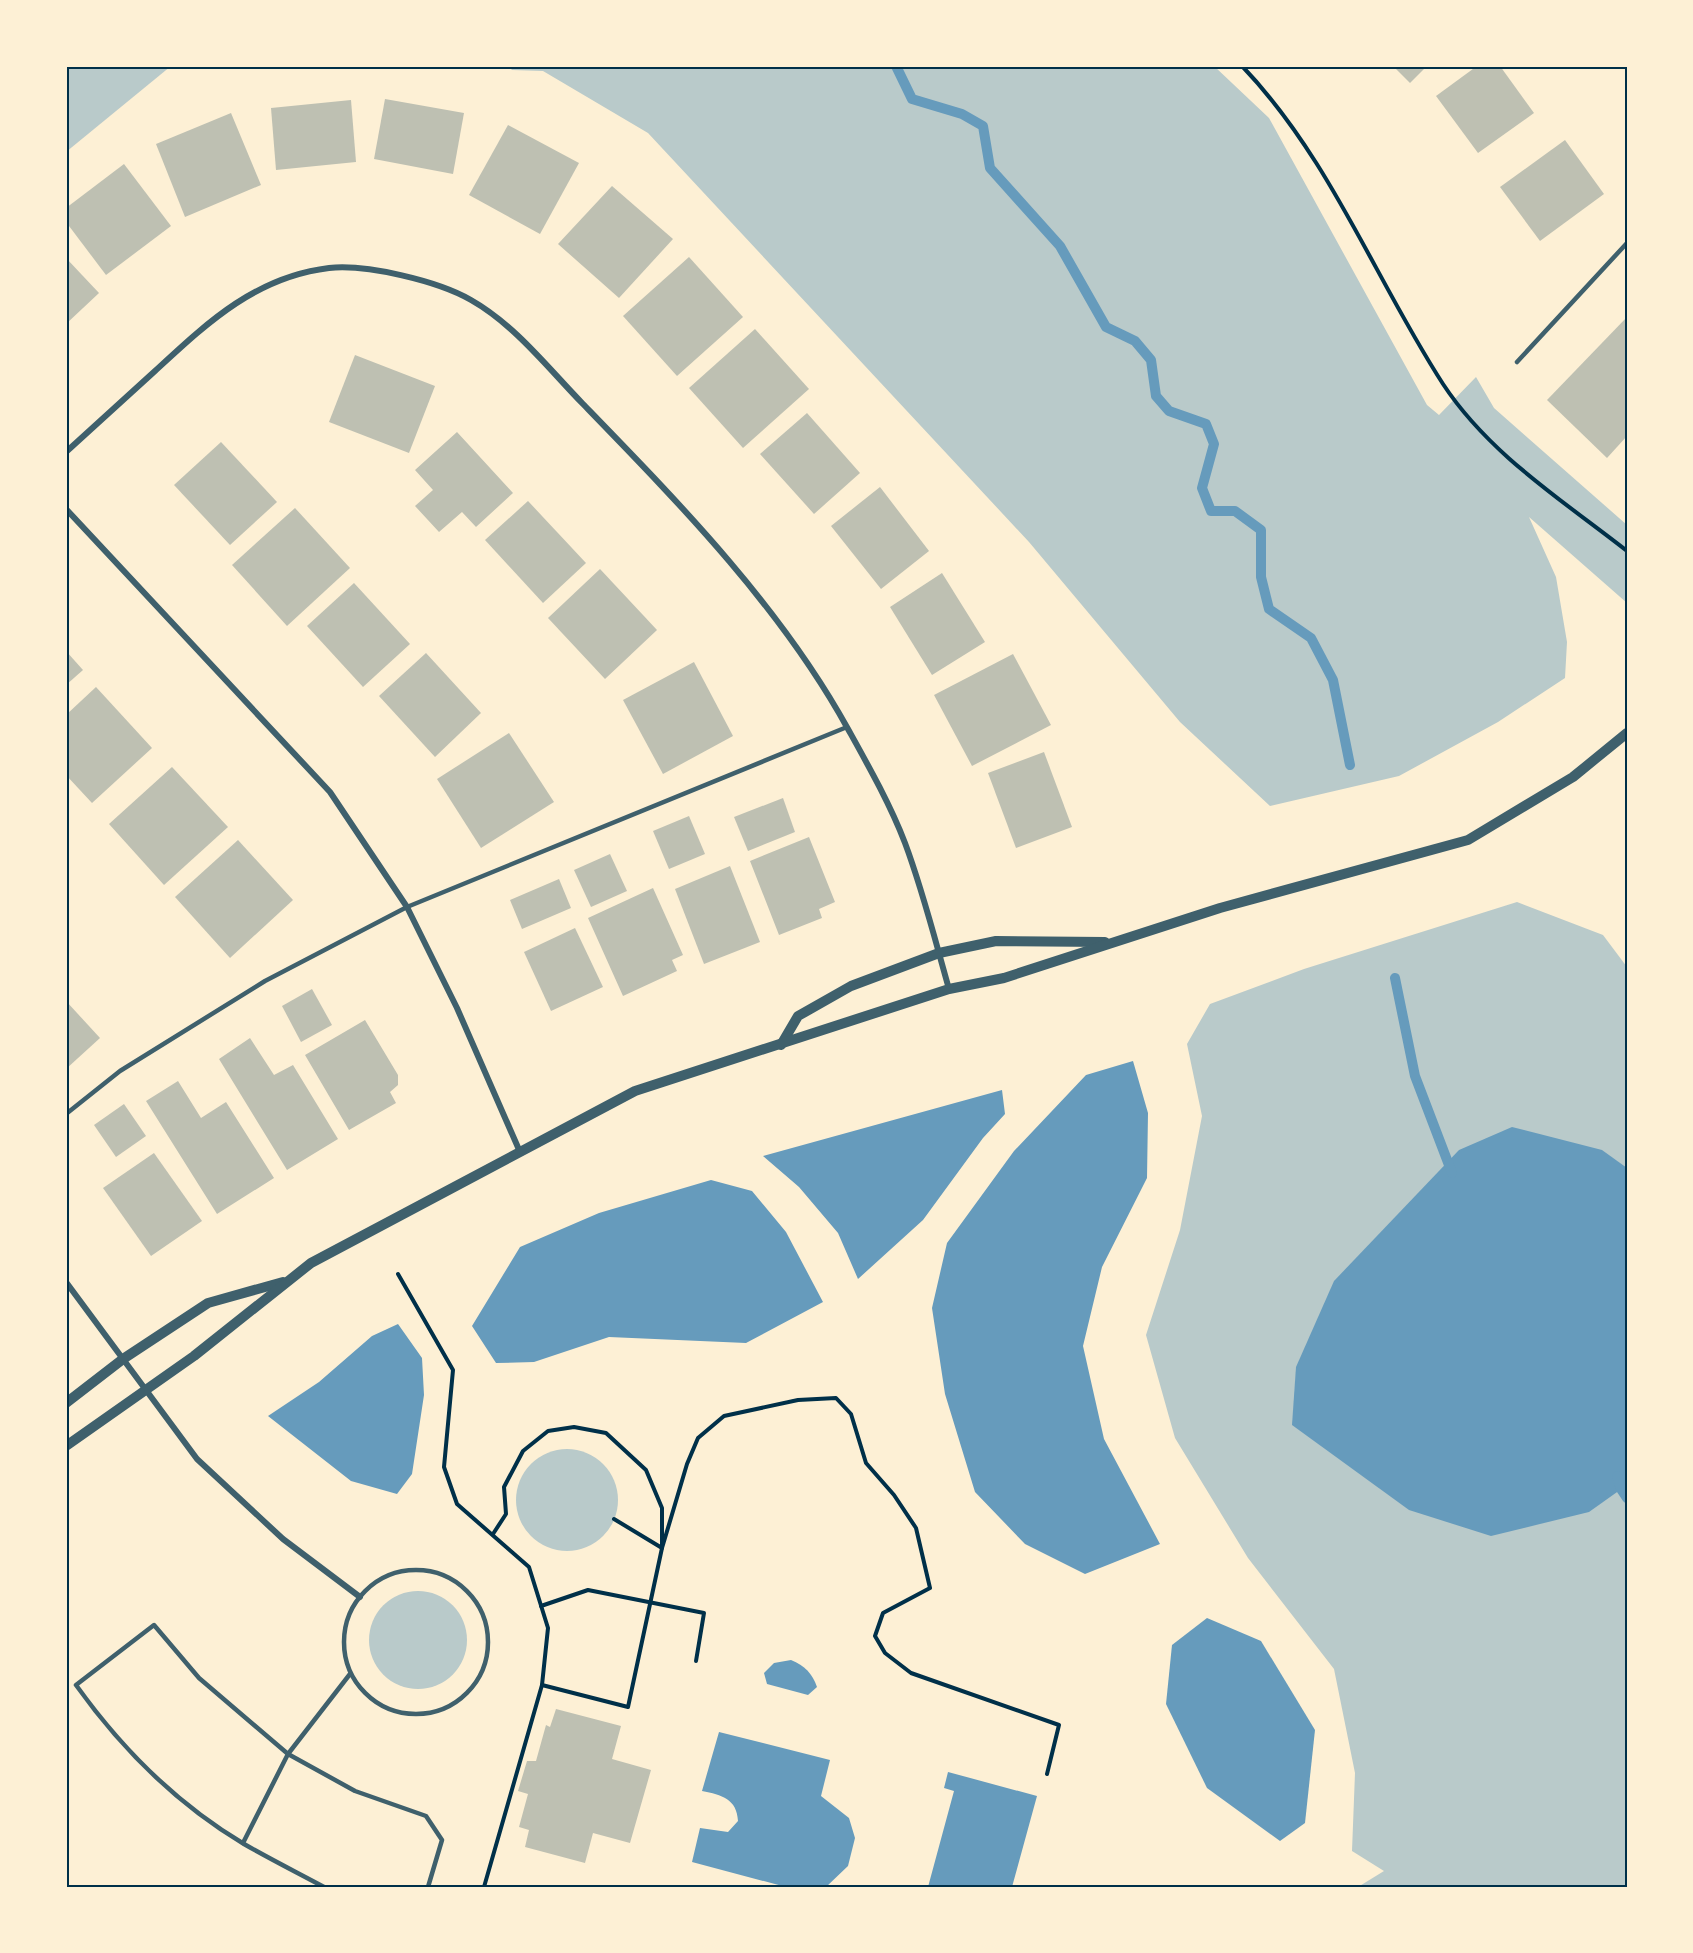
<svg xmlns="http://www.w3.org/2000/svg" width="1693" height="1953" font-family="Lato,sans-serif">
  <rect width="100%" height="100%" fill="#fdf0d5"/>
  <!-- green -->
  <g fill="#b9caca">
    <path d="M66,66H171L66,152Z"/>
    <path d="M508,66H1214L1269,118L1427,405L1439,415L1476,377L1494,408L1627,525V603L1529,517L1556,577L1567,642L1565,678L1498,722L1399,776L1270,806L1180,722L1029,542L648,133L543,71L512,70Z"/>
    <path d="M1517,902L1603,935L1627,967V1887H1358L1384,1871L1352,1851L1355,1773L1334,1669L1248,1558L1175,1438L1146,1335L1180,1230L1202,1116L1187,1044L1210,1004L1304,969Z"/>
    <circle cx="567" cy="1500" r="51"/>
    <circle cx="418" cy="1640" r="49"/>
  </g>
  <!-- water -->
  <g fill="#669bbc">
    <path d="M1133,1061L1148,1113L1147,1178L1102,1267L1083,1346L1104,1439L1160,1544L1085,1574L1025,1544L975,1492L945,1394L932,1308L947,1243L1014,1151L1086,1075Z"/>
    <path d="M1002,1090L1005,1114L983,1138L923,1220L858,1279L838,1233L799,1187L763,1156Z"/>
    <path d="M1512,1127L1602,1150L1627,1168V1485L1589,1512L1491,1536L1409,1510L1292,1425L1296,1367L1334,1281L1459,1150Z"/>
    <path d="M711,1180L752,1191L786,1232L823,1302L746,1343L609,1337L534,1362L496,1363L472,1326L520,1247L599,1213Z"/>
    <path d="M398,1324L422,1358L424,1395L412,1474L397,1494L351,1481L268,1416L319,1382L372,1336Z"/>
    <path d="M1207,1618L1261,1641L1315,1730L1305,1823L1280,1841L1207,1788L1166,1704L1172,1645Z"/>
    <path d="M791,1660C805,1666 812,1673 817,1687L808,1695L767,1684L764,1673L774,1663Z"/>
    <path d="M719,1732L830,1760L821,1796L849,1818L855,1838L848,1866L826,1887H786L692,1862L700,1828L728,1832L738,1821C737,1799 722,1795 702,1791Z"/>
    <path d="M948,1772L1037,1796L1012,1887H928L954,1791L944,1788Z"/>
  </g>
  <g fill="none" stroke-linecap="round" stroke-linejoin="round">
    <!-- stream -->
    <g stroke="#669bbc" stroke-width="10">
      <path d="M896,66L912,99L962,114L983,126L990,168L1060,246L1106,327L1135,341L1151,360L1156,396L1169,411L1206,424L1214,444L1202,488L1211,511H1235L1261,530V577L1269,609L1311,638L1333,680L1350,765"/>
      <path d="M1395,978L1415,1076L1452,1173"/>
      <path d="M1617,1476L1621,1489L1627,1498"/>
    </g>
  </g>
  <!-- building -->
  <g fill="#bec0b2">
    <path d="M1393,66H1427L1410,83Z"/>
    <path d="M1477,66H1500L1534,113L1478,153L1436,96Z"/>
    <path d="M385,99L464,113L453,174L374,159Z"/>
    <path d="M351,100L356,162L276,170L271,108Z"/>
    <path d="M231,113L261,185L185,217L156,144Z"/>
    <path d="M508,125L579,163L540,234L469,195Z"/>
    <path d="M1565,140L1604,194L1540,241L1500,187Z"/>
    <path d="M124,164L171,226L106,275L66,222V208Z"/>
    <path d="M612,186L673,239L619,298L558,244Z"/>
    <path d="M689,257L743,317L677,376L623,316Z"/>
    <path d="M66,258L99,293L66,324Z"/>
    <path d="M1627,317V436L1607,458L1547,400Z"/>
    <path d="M755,329L809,389L743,448L689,388Z"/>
    <path d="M355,355L435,386L409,453L329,422Z"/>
    <path d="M807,413L860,473L814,514L760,454Z"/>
    <path d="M457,432L513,493L476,527L462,512L439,532L415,506L433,490L415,470Z"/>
    <path d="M221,442L277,502L230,545L174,485Z"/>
    <path d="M880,487L929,551L881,589L831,526Z"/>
    <path d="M528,501L586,563L543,603L485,540Z"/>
    <path d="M295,508L350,568L287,626L232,565Z"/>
    <path d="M600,569L657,630L605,679L548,618Z"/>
    <path d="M942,573L985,642L932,675L890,607Z"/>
    <path d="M354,583L410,644L363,687L307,626Z"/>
    <path d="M66,651L83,670L66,685Z"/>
    <path d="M426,653L481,713L435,757L379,696Z"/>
    <path d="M1013,654L1051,725L972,766L934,695Z"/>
    <path d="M694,662L733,736L663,774L623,700Z"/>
    <path d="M96,687L152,748L92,803L66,775V715Z"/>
    <path d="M509,733L554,802L481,848L437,779Z"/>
    <path d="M1044,752L1072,827L1016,848L988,773Z"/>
    <path d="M172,767L228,827L164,885L109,824Z"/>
    <path d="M783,798L795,832L748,851L734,817Z"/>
    <path d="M689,816L705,854L669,869L653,831Z"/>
    <path d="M809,837L835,902L819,909L822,918L779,935L750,861Z"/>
    <path d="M238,840L293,900L230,958L175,897Z"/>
    <path d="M610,854L627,891L591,907L574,870Z"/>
    <path d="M730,866L760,942L704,964L675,889Z"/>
    <path d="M559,879L571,908L522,929L510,900Z"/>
    <path d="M653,888L683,955L672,960L677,971L623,996L588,918Z"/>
    <path d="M575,928L603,987L551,1011L524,952Z"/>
    <path d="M312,989L332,1025L301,1042L282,1006Z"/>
    <path d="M66,1001L100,1038L66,1069Z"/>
    <path d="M365,1020L398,1075V1085L390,1092L396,1103L349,1130L305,1055Z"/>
    <path d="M250,1038L274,1075L293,1065L338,1139L287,1170L219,1059Z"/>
    <path d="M178,1081L201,1118L226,1102L274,1178L217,1214L146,1101Z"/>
    <path d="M124,1104L146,1136L116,1157L94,1125Z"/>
    <path d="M154,1153L202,1221L151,1256L103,1188Z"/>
    <path d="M556,1709L621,1726L612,1759L651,1770L630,1843L593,1833L585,1863L525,1847L529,1830L519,1827L528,1794L518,1791L527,1761H536L546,1725L550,1727Z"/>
  </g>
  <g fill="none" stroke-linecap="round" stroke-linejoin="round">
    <!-- path -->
    <g stroke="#003049" stroke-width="4">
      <path d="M1242,66C1330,158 1375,279 1443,384C1489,454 1562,500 1627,551"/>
      <path d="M398,1274L453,1370L444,1467L457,1504L529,1567L548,1628L542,1685L484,1887"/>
      <path d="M493,1534L506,1514L504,1487L523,1451L548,1431L574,1427L606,1433L646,1470L662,1508V1548L614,1519"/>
      <path d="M541,1606L588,1590L704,1613L696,1661"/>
      <path d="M542,1685L628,1707L662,1548L687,1464L698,1438L724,1416L798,1400L836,1398L851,1414L866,1463L894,1495L916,1528L930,1588L883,1613L875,1636L885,1653L911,1673L1059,1725L1047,1774"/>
    </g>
    <!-- service -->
    <g stroke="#3f606c" stroke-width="4.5">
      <path d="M1517,362L1627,243"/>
      <path d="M66,1114L120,1071L265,981L407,907L847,727"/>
      <circle cx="416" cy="1642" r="72"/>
      <path d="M243,1843L288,1754L350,1674"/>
      <path d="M324,1887C298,1873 270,1859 244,1844C177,1804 121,1748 76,1685L154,1625L199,1678L288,1754L355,1791L426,1816L442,1840L428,1887"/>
    </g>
    <!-- minor -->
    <g stroke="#3f606c" stroke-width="6">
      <path d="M1626,66L1627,67"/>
      <path d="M66,452C96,425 125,398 155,371C207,323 255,277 329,268C367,264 438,281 471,300C515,325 548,368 583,404C679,503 781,607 848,729C868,765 890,804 905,843C923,891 935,940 949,989"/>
      <path d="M66,509L330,792L407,907L457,1008L520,1152"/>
      <path d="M66,1282L197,1459L283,1539L360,1597"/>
    </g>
    <!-- tertiary -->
    <g stroke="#3f606c" stroke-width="10">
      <path d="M781,1045L798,1016L851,986L939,953L996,941L1105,942"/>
      <path d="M66,1403L123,1359L208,1303L283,1282"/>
      <path d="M66,1446L194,1356L311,1263L635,1091L949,989L1004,978L1220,908L1468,840L1573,777L1627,733"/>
    </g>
  </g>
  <!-- border -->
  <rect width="1693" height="1953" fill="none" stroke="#fdf0d5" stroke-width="135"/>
  <rect x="68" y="68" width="1558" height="1818" fill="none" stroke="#003049" stroke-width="2"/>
</svg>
